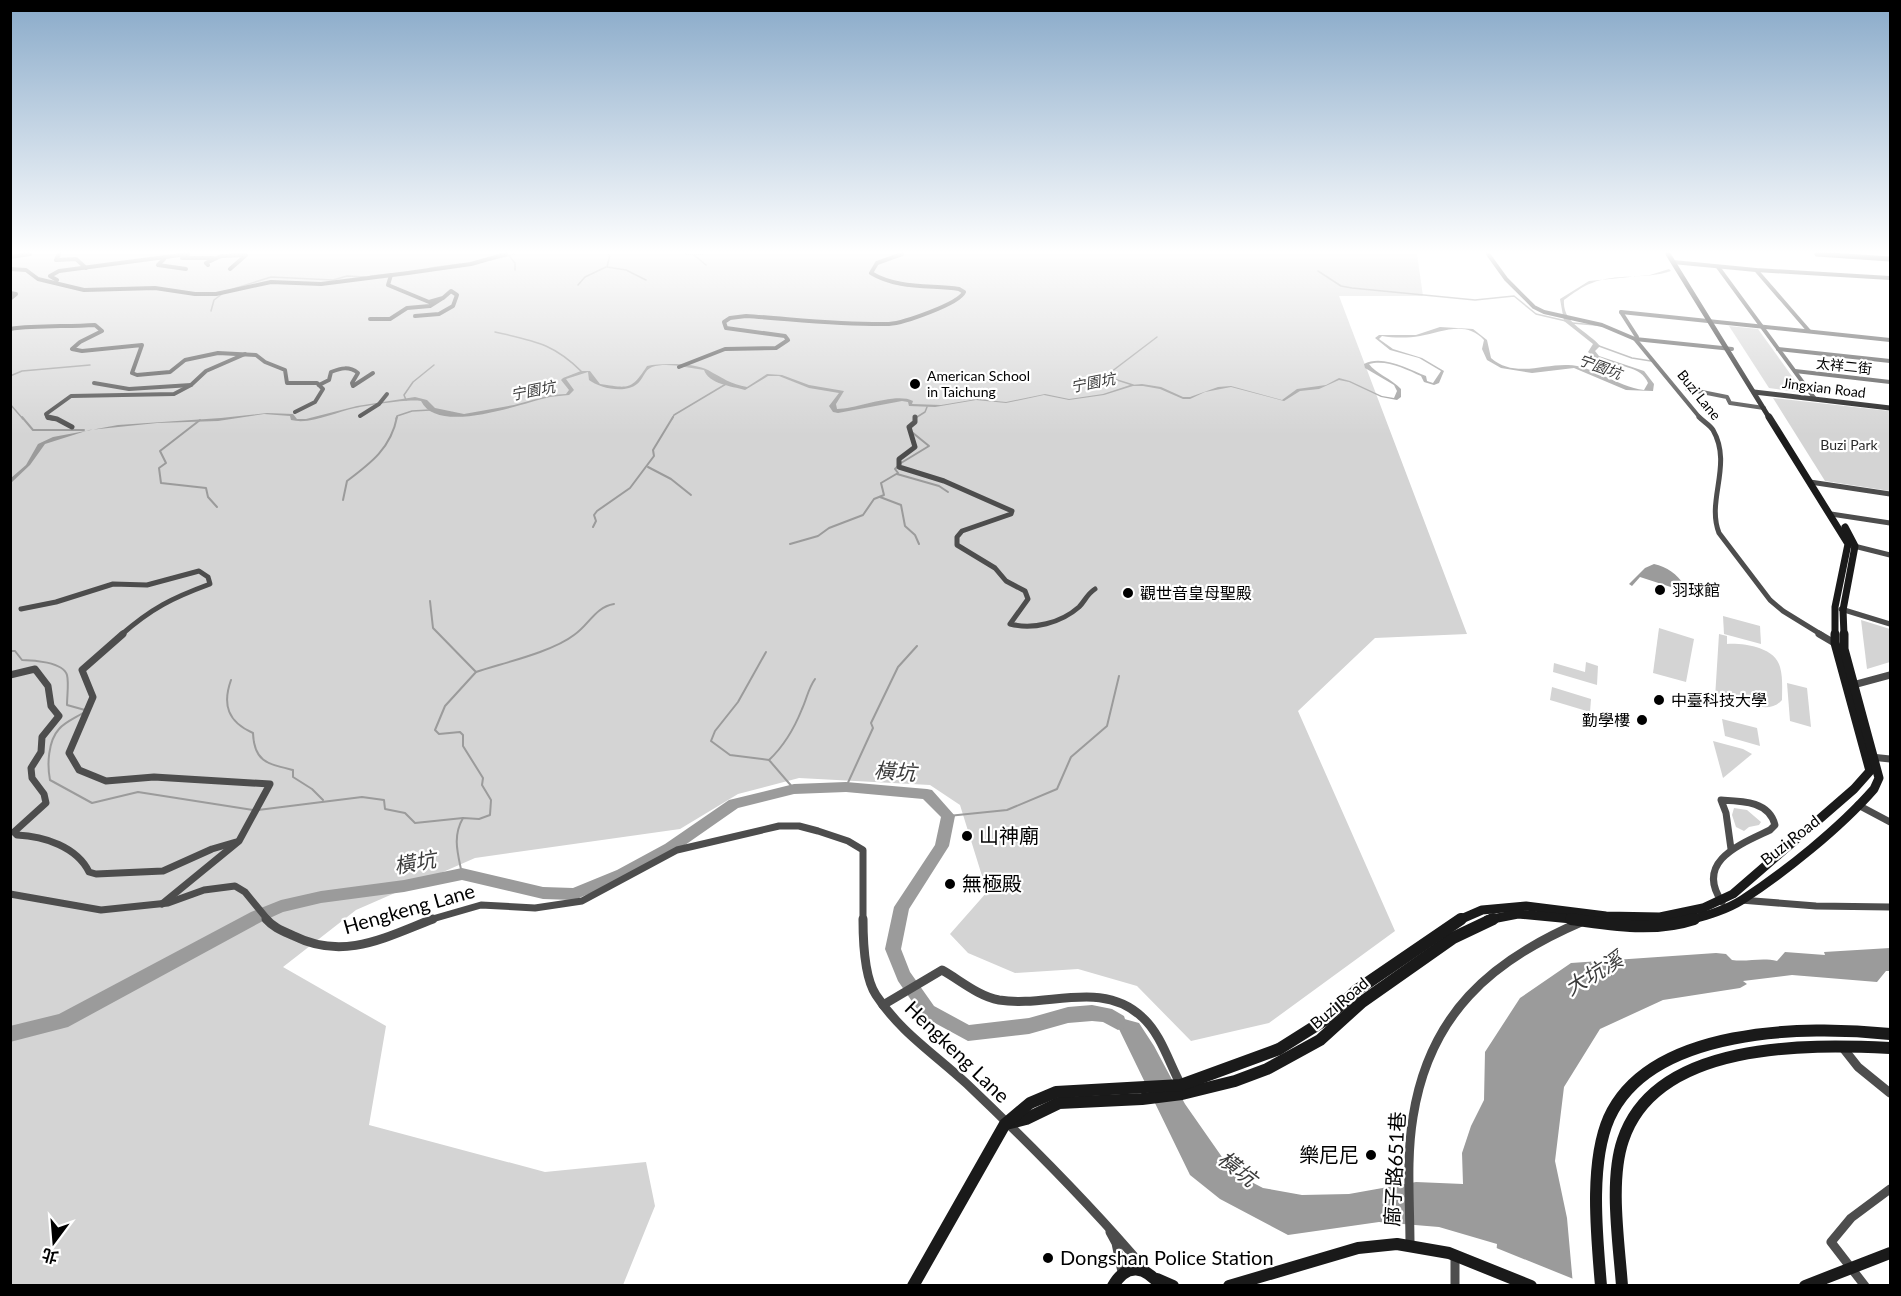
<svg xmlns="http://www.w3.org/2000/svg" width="1901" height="1296" font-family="Lato,'Noto Sans TC',sans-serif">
  <rect width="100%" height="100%" fill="#fff"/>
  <!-- green -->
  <g fill="#d4d4d4">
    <path d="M10,254H1417L1423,296H1339L1467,634L1375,638L1298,711L1395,931L1269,1023L1191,1041L1137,986L1078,969L1015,973L968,953L950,934L987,892L960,805L930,785L799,778L738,794L680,829L475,858L356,910L283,967L386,1026L369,1125L545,1172L646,1162L655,1206L623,1285H11Z"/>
    <path d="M1729,326L1758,329L1804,393L1769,388Z"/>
    <path d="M1773,398L1890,411V491L1825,481Z"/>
    <path d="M1723,616L1760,626L1761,644L1724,634Z"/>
    <path d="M1861,620L1890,629V662L1867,669Z"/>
    <path d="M1659,628L1694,639L1686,682L1653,673Z"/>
    <path d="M1719,634L1727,636V644C1743,643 1775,647 1780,667C1783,677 1782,690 1782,700C1768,717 1739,700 1724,692L1723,700L1715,698Z"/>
    <path d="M1586,662L1598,666L1597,685L1553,672L1554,663L1585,672Z"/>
    <path d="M1787,683L1807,688L1811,727L1790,721Z"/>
    <path d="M1552,687L1591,699L1590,712L1550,700Z"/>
    <path d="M1722,719L1757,728L1760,746L1725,736Z"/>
    <path d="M1713,741L1743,749L1752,754L1723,778Z"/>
    <path d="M1734,808L1747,810L1761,822L1759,825L1749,827L1744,831L1736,827L1732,815Z"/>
  </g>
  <!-- water -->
  <g fill="#9b9b9b">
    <path d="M1669,269L1671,271C1645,280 1615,273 1592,283C1583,286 1572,294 1564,300C1562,324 1588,331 1600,346L1595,351L1599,356L1644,371L1654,384L1653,391L1626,390L1574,368L1532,373L1501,368L1487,360L1482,349L1484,340C1466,320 1442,332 1420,336C1408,338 1394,338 1382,336L1379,339L1393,349L1422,358L1444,371L1439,383L1434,385L1424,382L1421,376C1406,369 1386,359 1369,364C1375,373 1392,379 1401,389V397L1397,400L1381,397L1349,382L1339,380L1319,389L1300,391L1284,401L1231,387L1205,392L1190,399H1183L1160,389L1143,386H1133L1104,395L1069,400L1044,395L1006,403L976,400L935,407L909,406L908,402L902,401L838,413L833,412L829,406L839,393L809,388L779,376H768L745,390C731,386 709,384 704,370C687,368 668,362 652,367C644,370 643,380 637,384C625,394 599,388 589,380L588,372L566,379L574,390L569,395C562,396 556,396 550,397C522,403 438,436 421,401C406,399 372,405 355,408C335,412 311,425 291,420L290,416L264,414L218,421L157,423L89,430L45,444L30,465L11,483V478L26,465L38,444L53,437L118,425L221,418L267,413L293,414L297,419H306L357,406L415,397L427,400L435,408L464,414L514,405L551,395L566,394L569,390L561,380L563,378L581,371H590L600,384C628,388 631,391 647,366C663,363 694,363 708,370C722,378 731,384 747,387L767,374L782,375L809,385L844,391L836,404L837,409C858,409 895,392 913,401L912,404L941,405L977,399L1006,402L1045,394L1069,399L1103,394L1130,385L1142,384L1161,387L1183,397H1190L1218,387L1231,386L1282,400L1297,389L1326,385L1339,378L1350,381L1382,396L1394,398L1397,391L1394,385L1365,368L1364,364C1382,354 1409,369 1426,376L1427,381L1433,383L1441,371L1419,358L1390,350L1375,338L1379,335H1416L1440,327L1473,329L1487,340L1491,358C1514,378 1542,364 1568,365C1592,365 1617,387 1644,390L1648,383C1642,366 1616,366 1601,360C1596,359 1592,355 1588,352L1593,344L1564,321L1560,299L1589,281L1650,275Z"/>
    <path d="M1654,564C1667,567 1677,574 1684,585L1683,591L1640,577L1632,586L1629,584L1645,568Z"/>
    <path d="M1890,948V971H1886L1877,982L1792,975L1743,981L1747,984L1740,988L1663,1000L1600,1029L1564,1087L1555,1161L1567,1218L1573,1285L1495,1269L1497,1244L1439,1227L1379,1222L1288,1235L1220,1199L1190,1175L1117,1025L1106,1014L1139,1023L1154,1046L1185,1104L1222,1157L1234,1173L1263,1188L1302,1195L1349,1194L1416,1182L1463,1184L1462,1153L1471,1126L1484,1100L1485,1052L1520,998L1571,963L1716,953L1726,954L1732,960C1748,962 1762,957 1777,961L1785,952L1825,955L1824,952Z"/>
  </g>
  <!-- pier -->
  <path fill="#fff" d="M1494,1247L1576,1280V1286H1487L1492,1268Z"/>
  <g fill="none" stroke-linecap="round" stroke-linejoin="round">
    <!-- stream-far1 -->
    <g stroke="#9b9b9b" stroke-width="1.5">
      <path d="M607,254L610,255L607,267L626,270L646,280"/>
      <path d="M685,254L694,255L706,265"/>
      <path d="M694,255L705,254"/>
      <path d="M510,257L515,263V270"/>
      <path d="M490,260L515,254"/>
      <path d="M430,268L460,264"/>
      <path d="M1318,271L1341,286L1352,288L1475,300L1514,296L1536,314L1566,321"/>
      <path d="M371,276L389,274"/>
      <path d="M578,285L585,277L606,267"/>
      <path d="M233,289L271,277L333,280L347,276L365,277"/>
      <path d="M211,311L214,300L222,294"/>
      <path d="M1572,323L1596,325"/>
      <path d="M495,332C534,341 553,343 582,372"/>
      <path d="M1599,346L1632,358L1651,361"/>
      <path d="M10,376L22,371L90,365"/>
      <path d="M1133,385L1114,379L1111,372L1157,337"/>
      <path d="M406,400L404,395L413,382L434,365"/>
      <path d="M10,404L23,419"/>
      <path d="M917,417L925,412L927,407"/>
      <path d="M396,419L397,416L412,411L430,410"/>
      <path d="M672,419L674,415L726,384"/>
    </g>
    <!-- stream -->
    <g stroke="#9b9b9b" stroke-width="2">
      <path d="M22,417L33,430H84"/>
      <path d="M200,420L160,451L166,463L159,468L161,483L206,488L208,497L217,507"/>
      <path d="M901,463L929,446L913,433"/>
      <path d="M648,467L671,479L691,495"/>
      <path d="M897,474L939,486L948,492"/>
      <path d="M880,497L901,505L905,526L915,535L919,544"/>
      <path d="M343,500L347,481C371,463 391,448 397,417"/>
      <path d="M593,527L596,521L594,515L597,511L630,488L654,456L653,450L673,417"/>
      <path d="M790,544L818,536L829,528L863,515L874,499L884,495L881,483L898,473L895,469L897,467"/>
      <path d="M430,601L433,628L476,672L445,706L435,730L439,734L460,732L463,735V746L483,778L482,785L491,800L490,815L479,819L463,818C452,837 458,854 462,874"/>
      <path d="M10,651H15L22,660C33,660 63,662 67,675C69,683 67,696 67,705L85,710"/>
      <path d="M766,652L738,702L715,731L711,741L730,755L769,760"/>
      <path d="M476,672C503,663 552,652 574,635C589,625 595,607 614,604"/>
      <path d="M231,680C222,705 228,722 253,733C254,762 268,764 293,770V777L312,789L323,800"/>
      <path d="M83,713C75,718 65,722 59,729C48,741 47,765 50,780L92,803L138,792L253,810"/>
      <path d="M846,787L873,728L871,723L898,667L917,646"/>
      <path d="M794,789L769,760C785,745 794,729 802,709C807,698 808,689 815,679"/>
      <path d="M258,810L362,797L384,800L385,809L405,813L415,823L463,818"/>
      <path d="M948,816L1007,810L1057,789L1071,757L1107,726L1119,676"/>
    </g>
    <!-- river -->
    <path fill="#9b9b9b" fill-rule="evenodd" d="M846,782L927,789L932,790L955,816L949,846L909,909L901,949L910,972L934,1006L969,1025L1029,1018L1068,1007L1092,1005L1112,1009L1124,1016L1126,1022L1124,1028L1118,1030L1103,1022L1092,1021L1068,1023L1029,1034L968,1041L922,1016L898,981L885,949L894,907L935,845L941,817L923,799L846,792L794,794L738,808L675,852L627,878L574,900L543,899L462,880L404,892L321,903L283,912L261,922L68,1027L10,1042V1026L59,1014L251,912L281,900L321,891L404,880L462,868L543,887L573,888L617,870L665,844L729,800L794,784Z"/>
    <!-- street-far3 -->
    <g stroke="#4d4d4d" stroke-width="4">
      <path d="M59,254L56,260L76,259L86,268"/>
      <path d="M1488,254L1506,279L1534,307L1544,312L1602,325L1635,339L1732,349"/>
      <path d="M10,257L30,254"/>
      <path d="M182,258H213"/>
      <path d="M164,259L158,265L186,269"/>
      <path d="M1673,262L1756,270L1890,278"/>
      <path d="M208,265L206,263L221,256L246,255"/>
      <path d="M1718,267L1815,399"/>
      <path d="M10,269L26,270L38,279L84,290L155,288L195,294H216L271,282L321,284L408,273L471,264L506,254"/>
      <path d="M230,269L245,256"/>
      <path d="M1756,270L1809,331"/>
      <path d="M391,275L388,285L429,302L443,298L451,291L457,295L453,306L439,314L415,316"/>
      <path d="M57,280L50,276L59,271L188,254"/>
      <path d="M10,293L16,294L10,299"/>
      <path d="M1621,312L1637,337L1635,339L1701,419"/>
      <path d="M1621,312L1890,340"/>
      <path d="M370,319H390L407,308L430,306L441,299"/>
      <path d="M10,329C38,325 66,327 95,325L102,331L80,342L72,349L82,351L142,345L132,373L137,375L170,372L185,360L218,353L256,355L265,362L285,370L287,383H317L323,389L315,402L295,412"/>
      <path d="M1778,349L1890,361"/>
      <path d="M679,367L725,349L776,348L788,340L785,336L726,328L724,322L730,318L746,316C793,319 842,325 889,324C903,323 959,304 964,292L959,289C930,285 897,289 871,273L877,263L902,254"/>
      <path d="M1795,371L1890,382"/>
      <path d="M94,383L129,389L191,385"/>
      <path d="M319,385L329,380L331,372C341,368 349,366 358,373L352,383L353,386L373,373"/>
      <path d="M1687,389L1727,397L1730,403L1764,408"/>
      <path d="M360,416L379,404L387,394"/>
      <path d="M55,419L48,418L46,414L71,396L174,394L191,385L206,371L245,354"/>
    </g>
    <!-- street-far2 -->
    <g stroke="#4d4d4d" stroke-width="5">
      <path d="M48,417L57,419L72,427"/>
      <path d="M915,417V422L909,427L915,447L899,459V467L944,481L1012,511L1011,514L962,531L957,537V545L995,568L1006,581L1025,591L1028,599L1010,624C1033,630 1061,623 1079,607C1085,601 1087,594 1095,589"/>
      <path d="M1699,417C1704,422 1710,425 1713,430C1733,465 1706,500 1719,533L1770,600L1783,611L1822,635"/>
      <path d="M1810,482L1890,494"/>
      <path d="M1831,514L1890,523"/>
      <path d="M1850,545L1890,555"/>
      <path d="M21,609L56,602L113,584L147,585L199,571L208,577L210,584C172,598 152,608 121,635"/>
      <path d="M1841,609L1890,624"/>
    </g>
    <!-- street-far1 -->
    <g stroke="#4d4d4d" stroke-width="7">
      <path d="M123,634L82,670L93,697L69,753L79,770L106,781L154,777L270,784L239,841L162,904"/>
      <path d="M1819,634L1836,644"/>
      <path d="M10,675L35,669L48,686L51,706L59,716L42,737L41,752L31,768L32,778L44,794L46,803L14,832L17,835C44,836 77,847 89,872L96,874L163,871L212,849L236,842"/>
      <path d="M1853,685L1890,675"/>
      <path d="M1871,757L1890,759"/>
      <path d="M1858,805L1890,822"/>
      <path d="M10,894L101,910L168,903L204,890L235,886L245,892L268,920"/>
      <path d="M1741,900L1816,906L1890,907"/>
      <path d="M1722,902C1694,861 1741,844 1770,830L1775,825C1769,801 1742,801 1721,800L1726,813L1731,849"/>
      <path d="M429,920L481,905L535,908L582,901L677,850L779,826H799L818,831L848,841L863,850V920"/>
    </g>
    <!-- street -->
    <g stroke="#4d4d4d" stroke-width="9">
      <path d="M266,919C274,928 283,931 294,936C344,961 386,937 433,919"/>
      <path d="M863,919C863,940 864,977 876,995C900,1032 936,1055 967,1084C1029,1143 1090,1204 1145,1269"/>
      <path d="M883,1005L942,970C960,980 978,996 999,1000C1047,1008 1102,979 1142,1017C1161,1034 1169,1063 1181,1085"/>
      <path d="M1843,1048L1858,1067L1890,1093"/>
      <path d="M1110,1232L1116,1243L1122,1272"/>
      <path d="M1410,1245C1410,1203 1406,1159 1413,1117C1429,1015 1490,961 1581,922"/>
      <path d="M1455,1256V1286"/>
      <path d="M1865,1286L1831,1242L1851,1218L1890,1189"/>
    </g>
    <!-- secondary-far3 -->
    <g stroke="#1a1a1a" stroke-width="5">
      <path d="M1668,254L1770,419"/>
      <path d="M1817,254L1890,259"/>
      <path d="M1754,392L1890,408"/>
    </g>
    <!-- secondary-far2 -->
    <g stroke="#1a1a1a" stroke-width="7">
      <path d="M1769,417L1848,544L1835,607V635"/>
      <path d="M1844,635L1843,610L1855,546L1845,527"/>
    </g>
    <!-- secondary-far1 -->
    <g stroke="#1a1a1a" stroke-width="9">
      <path d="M1459,920L1482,910L1526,906L1606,916L1660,917L1703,908L1733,894L1854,789L1870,771L1835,643V634"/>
      <path d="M1487,920L1518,914L1582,920"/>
      <path d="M1690,920C1708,915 1726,910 1742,900C1785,872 1840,828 1874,789L1879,778L1844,649V634"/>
    </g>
    <!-- secondary -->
    <g stroke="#1a1a1a" stroke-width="12">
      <path d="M1571,919C1612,925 1655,932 1694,919"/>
      <path d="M1006,1124L1026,1119L1059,1103L1142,1099L1182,1094L1235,1081L1267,1069L1320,1040L1362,1002L1453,938L1493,919"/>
      <path d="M1157,1279L1173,1286"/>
      <path d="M913,1286L1005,1124L1030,1103L1056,1092L1181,1085L1279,1049L1325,1020L1357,990L1461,919"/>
      <path d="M1113,1286C1127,1262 1145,1266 1161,1286"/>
      <path d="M1229,1286L1358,1248L1397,1244L1449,1253L1531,1286"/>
      <path d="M1601,1286C1597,1237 1589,1164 1609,1118C1650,1027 1806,1025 1890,1034"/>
      <path d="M1622,1286C1619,1243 1609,1181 1623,1140C1656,1041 1806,1044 1890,1048"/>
      <path d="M1805,1286L1890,1253"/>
    </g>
  </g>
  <!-- sky -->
  <linearGradient id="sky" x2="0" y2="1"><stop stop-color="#89aac9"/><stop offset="0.58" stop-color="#fff"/><stop offset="1" stop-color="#fff" stop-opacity="0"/></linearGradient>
  <rect width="1901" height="435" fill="url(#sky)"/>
  <!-- markers -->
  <g fill="#000" stroke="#fff" stroke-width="2">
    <circle cx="915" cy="384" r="6"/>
    <circle cx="1660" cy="590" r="6"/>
    <circle cx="1128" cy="593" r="6"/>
    <circle cx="1659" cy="700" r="6"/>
    <circle cx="1642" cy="720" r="6"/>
    <circle cx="967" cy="836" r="6"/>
    <circle cx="950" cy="884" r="6"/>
    <circle cx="1371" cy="1155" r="6"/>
    <circle cx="1048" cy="1258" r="6"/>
  </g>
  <g text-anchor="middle" stroke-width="4.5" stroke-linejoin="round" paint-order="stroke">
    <!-- far-street labels -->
    <g font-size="14" fill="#000" stroke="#fff">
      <text transform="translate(1844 366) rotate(6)" y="5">太祥二街</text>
      <text transform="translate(1824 388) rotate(7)" y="5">Jingxian Road</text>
      <text transform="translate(1699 395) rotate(51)" y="5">Buzi Lane</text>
    </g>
    <!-- far-poi labels -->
    <g font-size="14" fill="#000" stroke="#fff" text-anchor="start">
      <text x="927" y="381">American School<tspan x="927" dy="16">in Taichung</tspan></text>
    </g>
    <!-- far-park labels -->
    <g font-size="14" fill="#2b2b2b" stroke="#fff">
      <text x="1849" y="450">Buzi Park</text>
    </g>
    <!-- far-water labels -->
    <g font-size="15" font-style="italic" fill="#3c3c3c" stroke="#fff">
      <text transform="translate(1600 367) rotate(20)" y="5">宁園坑</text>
      <text transform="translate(1093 383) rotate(-11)" y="5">宁園坑</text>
      <text transform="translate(533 391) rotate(-11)" y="5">宁園坑</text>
    </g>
    <!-- poi labels -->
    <g font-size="16" fill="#000" stroke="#fff" text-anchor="start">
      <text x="1672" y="596">羽球館</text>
      <text x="1140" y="599">觀世音皇母聖殿</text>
      <text x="1671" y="706">中臺科技大學</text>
      <text x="1630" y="726" text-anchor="end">勤學樓</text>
    </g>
    <!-- street labels -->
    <g font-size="16" fill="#000" stroke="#fff">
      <text transform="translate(1790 840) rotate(-38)" y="6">Buzi Road</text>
      <text transform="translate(1339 1003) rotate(-40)" y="6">Buzi Road</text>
    </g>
    <!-- near-poi labels -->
    <g font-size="20" fill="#000" stroke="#fff" text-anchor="start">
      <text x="979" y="843">山神廟</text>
      <text x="962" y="891">無極殿</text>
      <text x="1359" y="1162" text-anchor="end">樂尼尼</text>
      <text x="1060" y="1265">Dongshan Police Station</text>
    </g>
    <!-- near-street labels -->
    <g font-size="20" fill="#000" stroke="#fff">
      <text transform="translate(409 909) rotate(-16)" y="7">Hengkeng Lane</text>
      <text transform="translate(957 1052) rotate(44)" y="7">Hengkeng Lane</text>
      <text transform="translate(1395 1169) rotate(-87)" y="7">廍子路651巷</text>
    </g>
    <!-- near-water labels -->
    <g font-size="21" font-style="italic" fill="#3c3c3c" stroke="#fff">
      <text transform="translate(895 772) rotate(4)" y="7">橫坑</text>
      <text transform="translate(415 863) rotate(-10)" y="7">橫坑</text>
      <text transform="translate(1594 974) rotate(-31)" y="7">大坑溪</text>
      <text transform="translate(1237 1169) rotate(38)" y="7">橫坑</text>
    </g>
  </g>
  <!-- border -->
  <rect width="1901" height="1296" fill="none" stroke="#000000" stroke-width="24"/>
  <!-- north arrow -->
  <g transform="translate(54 1242) rotate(196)" stroke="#ffffff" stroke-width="4.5" paint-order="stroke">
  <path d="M0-4.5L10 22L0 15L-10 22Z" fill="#000000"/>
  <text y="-9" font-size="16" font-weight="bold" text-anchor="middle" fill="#000000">北</text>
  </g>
</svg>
